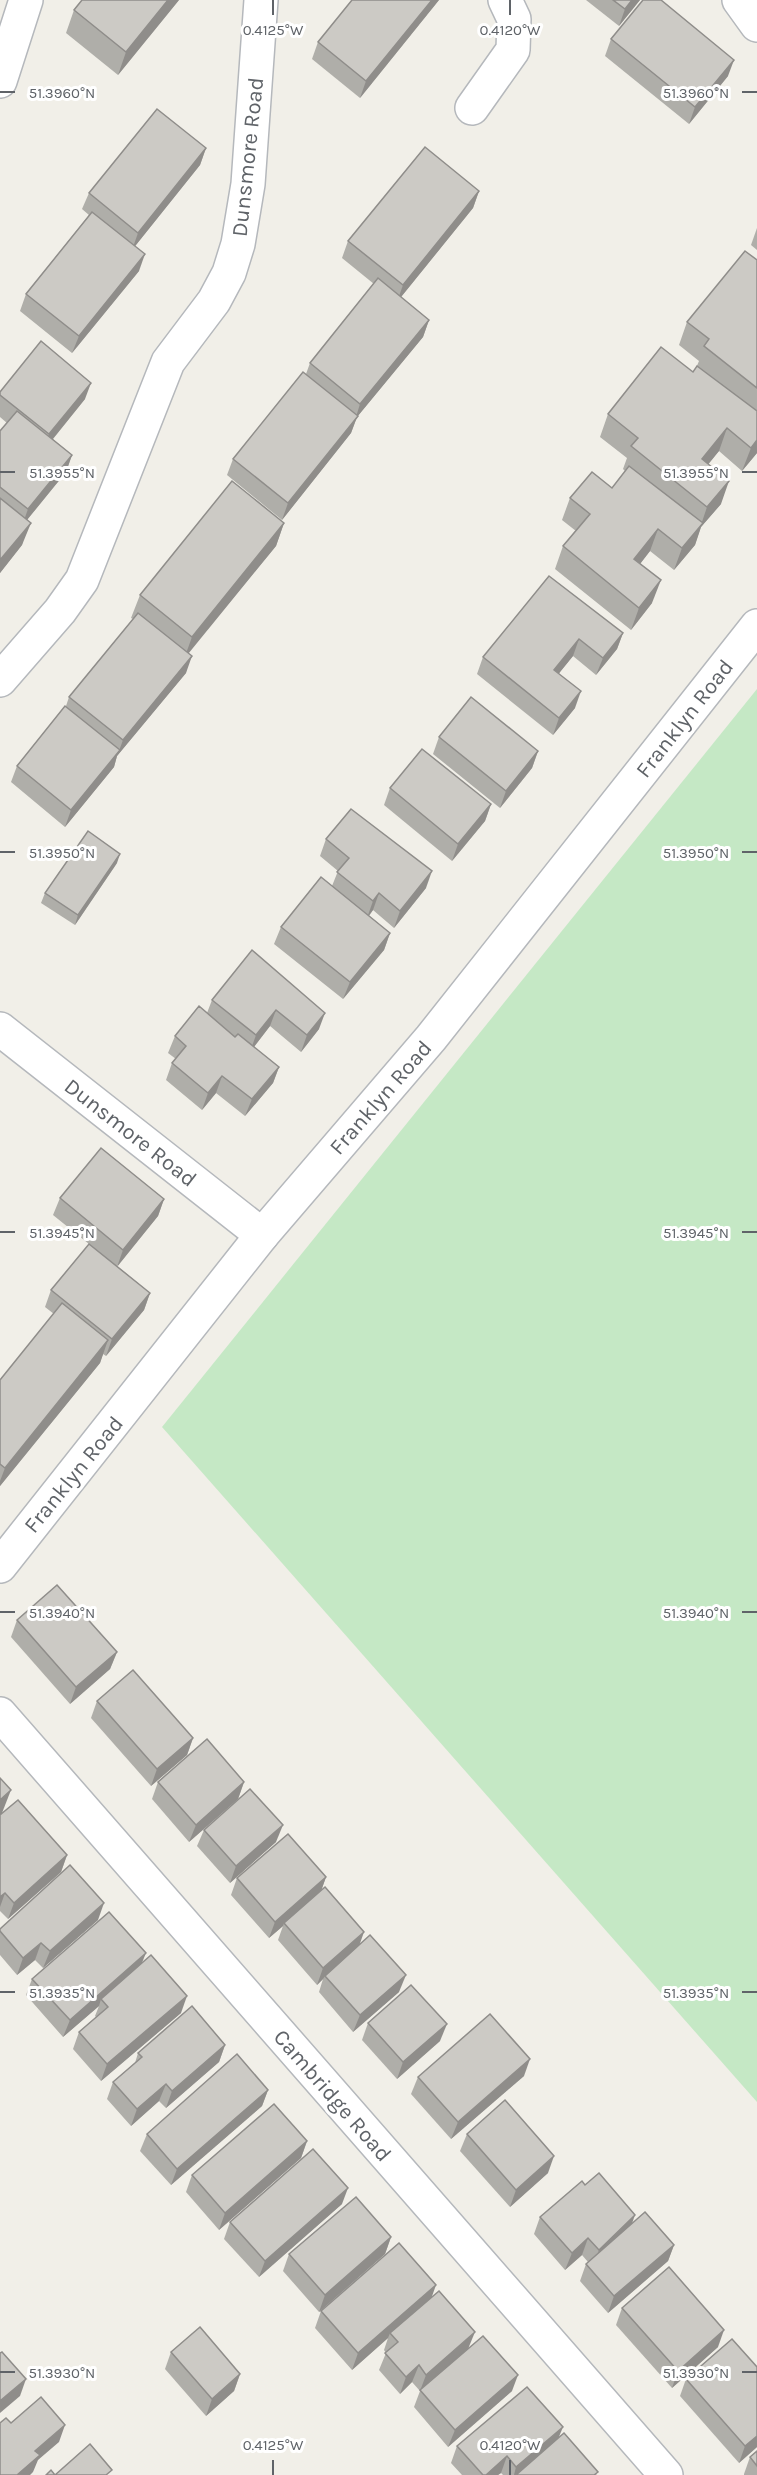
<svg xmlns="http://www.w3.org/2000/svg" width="757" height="2475" font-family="Karla,sans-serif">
  <rect width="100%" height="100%" fill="#f1efe8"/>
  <!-- green -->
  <path fill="#c5e8c5" d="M757,689V2102L162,1427Z"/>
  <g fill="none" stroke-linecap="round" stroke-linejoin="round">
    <defs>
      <g id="minor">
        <path d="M739,0L757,25"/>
        <path d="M0,81L26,0"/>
        <path d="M472,108L513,50L514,19L505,0"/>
        <path d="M0,680L60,611L82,580L168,362L214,301L229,273L238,244L248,184L261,0"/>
        <path d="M0,1029L262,1235"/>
        <path d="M0,1566L262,1235L431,1038L757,626"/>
        <path d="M0,1714L666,2475"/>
      </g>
    </defs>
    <!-- minor casing -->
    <use href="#minor" stroke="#b5b8bc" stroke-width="36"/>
    <!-- minor -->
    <use href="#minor" stroke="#fff" stroke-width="33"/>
  </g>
  <!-- wall -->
  <g fill="#afaea9">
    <path d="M179,0L118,75L66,33L74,10Z"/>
    <path d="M352,0H439L360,98L312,59L318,42Z"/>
    <path d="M586,0H640L619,26Z"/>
    <path d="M611,39L728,76L689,124L605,56Z"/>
    <path d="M206,148L200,165L135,246L139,271L72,353L20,311L26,294L89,215L82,209L89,193Z"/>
    <path d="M479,191L473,208L401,297L429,320L423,337L357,417L351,433L282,520L227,475L233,459L306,374L310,363L374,284L342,258L348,241Z"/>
    <path d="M757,228V250L751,245Z"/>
    <path d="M757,260V453L742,471L719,451L708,464L721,504L701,527L695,545L674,570L650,551L640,564L652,603L631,630L555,569L563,546L576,531L562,520L570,498L612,488L625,471L623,469L627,458L600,437L608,414L693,372L696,368L699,361L679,345L687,322Z"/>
    <path d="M0,392L85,399L53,439L72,455L66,472L27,520L22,545L0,573V431L7,423L0,417Z"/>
    <path d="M284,523L276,546L188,653L186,673L117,756L114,767L65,827L11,782L17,766L66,706L69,697L133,619L131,618L140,595Z"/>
    <path d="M549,576L623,633L617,649L596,675L573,656L559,673L575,708L553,735L477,674L483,657Z"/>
    <path d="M439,737L538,751L532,768L500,808L433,754Z"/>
    <path d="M390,788L491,804L485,821L452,861L384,805Z"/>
    <path d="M326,839L426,888L394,928L373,910L369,916L390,933L384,950L343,999L274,944L281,927L332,886L338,871L320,856Z"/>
    <path d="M117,863L75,925L41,903L45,893Z"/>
    <path d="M252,950L319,1029L301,1052L270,1026L254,1047L279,1067L273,1083L245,1116L216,1093L202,1110L166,1080L172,1063L176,1059L168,1053L175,1036L207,1013L212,1000Z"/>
    <path d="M60,1198L164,1199L158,1216L117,1266L150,1293L144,1310L106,1356L103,1354L100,1363L0,1486V1380L54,1314L45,1307L51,1290L89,1244L53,1215Z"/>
    <path d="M17,1620L117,1652L110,1669L70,1704L11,1637Z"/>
    <path d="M97,1701L193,1738L187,1755L151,1786L91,1718Z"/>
    <path d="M158,1782H244L238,1799L189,1842L152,1799Z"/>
    <path d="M0,1815L67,1855L61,1872L8,1919L0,1911Z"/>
    <path d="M204,1830L276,1842L230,1883L197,1846Z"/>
    <path d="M326,1877L321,1891L360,1945L399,1992L353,2032L319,1992L323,1979L317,1985L278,1940L283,1926L269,1938L231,1895L237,1878Z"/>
    <path d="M98,1920L43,1968L35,1960L17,1975L0,1955V1929Z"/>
    <path d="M142,1963L181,2013L101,2081L73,2049L79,2032L96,2017L95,2016L99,2006L63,2037L26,1995L32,1979Z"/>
    <path d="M368,2023L440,2041L397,2079L362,2040Z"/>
    <path d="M225,2045L219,2062L166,2108L159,2101L131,2126L107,2099L113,2082L135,2063L138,2053Z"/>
    <path d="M524,2076L451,2139L411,2094L418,2077Z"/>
    <path d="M268,2090L262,2106L171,2185L140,2151L147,2134Z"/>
    <path d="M467,2134L548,2173L510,2207L460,2151Z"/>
    <path d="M307,2141L301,2158L219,2230L186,2192L192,2175Z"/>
    <path d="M585,2185L632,2223L674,2245L668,2261L608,2313L580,2281L586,2264L588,2262L582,2255L565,2270L534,2234L540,2217Z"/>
    <path d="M342,2204L259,2277L224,2239L230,2222Z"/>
    <path d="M391,2237L385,2254L319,2312L283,2271L289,2254Z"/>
    <path d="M432,2297L469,2348L512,2391L448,2447L414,2407L420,2391L412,2382L400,2394L379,2370L386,2353L384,2350L388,2338L352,2370L315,2328L321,2311Z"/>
    <path d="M622,2308L718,2347L672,2388L616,2325Z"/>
    <path d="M171,2352L240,2374L234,2391L206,2416L165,2369Z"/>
    <path d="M757,2367V2447L739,2463L680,2396L686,2379Z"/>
    <path d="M559,2438L597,2475H503L501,2473L498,2475H462L451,2463L457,2446Z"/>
    <path d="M757,2451V2475H744V2474L750,2457Z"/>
  </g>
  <!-- shaded-wall -->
  <g fill="#8f8d8a">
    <path d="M168,0H179L118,75L126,52Z"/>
    <path d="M432,0H439L360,98L366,81Z"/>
    <path d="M632,0H640L619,26L625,9Z"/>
    <path d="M734,60L728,76L689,124L695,107Z"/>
    <path d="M206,148L200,165L132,250L138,233Z"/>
    <path d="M479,191L473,208L397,302L403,285Z"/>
    <path d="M145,254L139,271L72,353L79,336Z"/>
    <path d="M429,320L423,337L357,417L351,433L282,520L288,503L355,420L360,404Z"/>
    <path d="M91,383L85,399L43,451L49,434Z"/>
    <path d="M727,428L719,451L694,482L702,459Z"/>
    <path d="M757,440V453L742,471L751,448Z"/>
    <path d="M72,455L66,472L22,526L28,509Z"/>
    <path d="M729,481L721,504L701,527L695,545L674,570L682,548L701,525L707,507Z"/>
    <path d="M31,523L22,545L0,573V560Z"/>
    <path d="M284,523L276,546L184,659L192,637Z"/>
    <path d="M658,529L650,551L626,582L634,559Z"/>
    <path d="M661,580L652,603L631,630L639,608Z"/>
    <path d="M623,633L617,649L596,675L603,658Z"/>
    <path d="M579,639L573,656L548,687L554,670Z"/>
    <path d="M192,656L186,673L117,756L114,767L65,827L71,810L119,751L123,740Z"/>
    <path d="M581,691L575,708L553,735L559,718Z"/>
    <path d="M538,751L532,768L500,808L506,791Z"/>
    <path d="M491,804L485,821L452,861L458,844Z"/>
    <path d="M120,854L117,863L75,925L78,915Z"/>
    <path d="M432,871L426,888L394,928L400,911Z"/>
    <path d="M379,893L373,910L367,918L373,901Z"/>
    <path d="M390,933L384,950L343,999L350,982Z"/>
    <path d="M276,1010L270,1026L250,1052L256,1035Z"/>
    <path d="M325,1013L319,1029L301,1052L307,1035Z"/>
    <path d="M279,1067L273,1083L245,1116L252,1099Z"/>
    <path d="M222,1076L216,1093L202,1110L208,1093Z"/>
    <path d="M164,1199L158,1216L117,1267L123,1250Z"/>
    <path d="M150,1293L144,1310L106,1356L112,1339Z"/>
    <path d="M108,1340L100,1363L0,1486V1481L5,1468Z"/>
    <path d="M117,1652L110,1669L70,1704L76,1687Z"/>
    <path d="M193,1738L187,1755L151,1786L157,1769Z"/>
    <path d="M244,1782L238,1799L189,1842L196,1825Z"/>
    <path d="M11,1790L2,1813L0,1815V1800Z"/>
    <path d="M283,1825L276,1842L230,1883L236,1866Z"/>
    <path d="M67,1855L61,1872L8,1919L14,1903Z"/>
    <path d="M326,1877L320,1894L284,1923L283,1926L269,1938L275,1922Z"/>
    <path d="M5,1893L0,1907V1897Z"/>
    <path d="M104,1903L98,1920L43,1968L50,1951Z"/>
    <path d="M364,1932L358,1949L325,1976L323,1979L317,1985L323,1968Z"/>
    <path d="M41,1943L35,1960L17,1975L23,1958Z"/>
    <path d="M146,1953L139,1970L101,1999L99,2006L63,2037L70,2020Z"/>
    <path d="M406,1975L399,1992L353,2032L360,2015Z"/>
    <path d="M187,1996L181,2013L101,2081L107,2064Z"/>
    <path d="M447,2024L440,2041L397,2079L403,2062Z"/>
    <path d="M225,2045L219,2062L166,2108L172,2091Z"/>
    <path d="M530,2059L524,2076L451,2139L458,2122Z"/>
    <path d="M166,2084L159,2101L131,2126L137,2109Z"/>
    <path d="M268,2090L262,2106L171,2185L177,2169Z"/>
    <path d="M307,2141L301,2158L219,2230L225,2213Z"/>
    <path d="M554,2156L548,2173L510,2207L516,2190Z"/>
    <path d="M348,2188L342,2204L259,2277L265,2261Z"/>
    <path d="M635,2215L629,2232L593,2267L599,2250Z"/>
    <path d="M391,2237L385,2254L319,2312L325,2295Z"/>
    <path d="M588,2238L582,2255L565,2270L572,2253Z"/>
    <path d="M674,2245L668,2261L608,2313L614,2296Z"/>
    <path d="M436,2285L430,2302L390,2333L388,2338L352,2370L358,2353Z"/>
    <path d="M724,2330L718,2347L672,2388L678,2371Z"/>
    <path d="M475,2332L468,2349L420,2391L426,2375Z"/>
    <path d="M419,2365L412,2382L400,2394L406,2377Z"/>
    <path d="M240,2374L234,2391L206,2416L212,2399Z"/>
    <path d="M518,2375L512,2391L448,2447L455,2430Z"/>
    <path d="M26,2379L20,2396L0,2413V2401Z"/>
    <path d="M65,2425L59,2442L38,2460L33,2472L30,2475H17L35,2451Z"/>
    <path d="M563,2427L556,2444L521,2475H514L516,2467Z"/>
    <path d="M757,2436V2447L739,2463L745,2446Z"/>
    <path d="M507,2456L501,2473L498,2475H486Z"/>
  </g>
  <!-- building -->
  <g fill="#cccac5" stroke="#8f8d8a" stroke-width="1.5">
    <path d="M82,0H168L126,52L74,10Z"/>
    <path d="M352,0H432L366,81L318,42Z"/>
    <path d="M613,0H632L625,9Z"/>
    <path d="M643,0H661L734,60L695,107L611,39Z"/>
    <path d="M157,109L206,148L138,233L89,193Z"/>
    <path d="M425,147L479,191L403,285L348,241Z"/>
    <path d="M92,212L145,254L79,336L26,294Z"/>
    <path d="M745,251L757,260V388L704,346L709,339L687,322Z"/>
    <path d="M378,278L429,320L360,404L310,363Z"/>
    <path d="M41,341L91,383L49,434L0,395V392Z"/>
    <path d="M661,347L693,372L697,366L757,411V440L751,448L727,428L702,459L729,481L707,507L631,446L638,438L608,414Z"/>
    <path d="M303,372L358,416L288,503L233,459Z"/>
    <path d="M17,411L72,455L28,509L0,487V431Z"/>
    <path d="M629,466L703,523L682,548L658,529L634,559L661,580L639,608L563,546L590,514L570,498L592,472L612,488Z"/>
    <path d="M232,481L284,523L192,637L140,595Z"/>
    <path d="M0,498L31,523L0,560Z"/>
    <path d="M549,576L623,633L603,658L579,639L554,670L581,691L559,718L483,657Z"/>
    <path d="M138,613L192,656L123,740L69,697Z"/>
    <path d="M471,697L538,751L506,791L439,737Z"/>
    <path d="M65,706L120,750L71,810L17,766Z"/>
    <path d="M422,749L491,804L458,844L390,788Z"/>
    <path d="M351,809L432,871L400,911L379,893L373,901L337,872L349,858L326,839Z"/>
    <path d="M88,831L120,854L78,915L45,893Z"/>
    <path d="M321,877L390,933L350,982L281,927Z"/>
    <path d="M252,950L325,1013L307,1035L276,1010L256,1035L212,1000Z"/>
    <path d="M199,1006L235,1037L238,1034L279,1067L252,1099L222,1076L208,1093L172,1063L186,1046L175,1036Z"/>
    <path d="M101,1148L164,1199L123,1250L60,1198Z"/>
    <path d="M89,1244L150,1293L112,1339L51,1290Z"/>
    <path d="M62,1303L108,1340L5,1468L0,1464V1380Z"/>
    <path d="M57,1585L117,1652L76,1687L17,1620Z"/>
    <path d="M133,1670L193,1738L157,1769L97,1701Z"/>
    <path d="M207,1739L244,1782L196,1825L158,1782Z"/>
    <path d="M0,1778L11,1790L0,1800Z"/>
    <path d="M250,1789L283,1825L236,1866L204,1830Z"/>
    <path d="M18,1800L67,1855L14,1903L5,1893L0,1897V1815Z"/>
    <path d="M288,1834L326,1877L275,1922L237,1878Z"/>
    <path d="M70,1865L104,1903L50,1951L41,1943L23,1958L0,1931V1929Z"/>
    <path d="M325,1887L364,1932L323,1968L284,1923Z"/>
    <path d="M109,1912L146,1953L70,2020L32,1979Z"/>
    <path d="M370,1935L406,1975L360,2015L325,1976Z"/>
    <path d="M151,1955L187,1996L107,2064L79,2032L108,2007L101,1999Z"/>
    <path d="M411,1985L447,2024L403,2062L368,2023Z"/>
    <path d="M192,2006L225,2045L172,2091L166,2084L137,2109L113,2082L142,2057L138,2053Z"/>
    <path d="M490,2014L530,2059L458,2122L418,2077Z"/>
    <path d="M237,2054L268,2090L177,2169L147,2134Z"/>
    <path d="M505,2100L554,2156L516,2190L467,2134Z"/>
    <path d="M274,2104L307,2141L225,2213L192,2175Z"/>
    <path d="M313,2149L348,2188L265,2261L230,2222Z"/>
    <path d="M599,2173L635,2215L599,2250L588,2238L572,2253L540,2217L582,2181L585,2185Z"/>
    <path d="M356,2197L391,2237L325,2295L289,2254Z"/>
    <path d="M645,2212L674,2245L614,2296L586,2264Z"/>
    <path d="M399,2243L436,2285L358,2353L321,2311Z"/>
    <path d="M669,2267L724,2330L678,2371L622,2308Z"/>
    <path d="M439,2291L475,2332L426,2375L419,2365L406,2377L385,2353L398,2342L390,2333Z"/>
    <path d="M200,2327L240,2374L212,2399L171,2352Z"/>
    <path d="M483,2336L518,2375L455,2430L420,2390Z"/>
    <path d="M732,2339L757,2367V2436L745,2446L686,2379Z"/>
    <path d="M2,2352L26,2379L0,2401V2353Z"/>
    <path d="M527,2387L563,2427L516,2467L507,2456L486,2475H483L457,2446Z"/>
    <path d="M41,2397L65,2425L35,2451L40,2455L17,2475H0V2423L6,2418L11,2423Z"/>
    <path d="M564,2433L598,2472L594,2475H516Z"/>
    <path d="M90,2444L112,2470L106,2475H46L51,2470L55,2475Z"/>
    <path d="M757,2451V2466L750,2457Z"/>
  </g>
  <!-- ticks -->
  <path fill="none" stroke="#5f6368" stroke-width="2" d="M273,0V15M510,0V15M0,92H15M742,92H757M0,472H15M742,472H757M0,852H15M742,852H757M0,1232H15M742,1232H757M0,1612H15M742,1612H757M0,1992H15M742,1992H757M0,2372H15M742,2372H757M273,2460V2475M510,2460V2475"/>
  <g text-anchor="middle" stroke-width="6" stroke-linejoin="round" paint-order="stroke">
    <!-- street labels -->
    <g font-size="22" fill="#5f6368" stroke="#fff">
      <text transform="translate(247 157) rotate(-84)" y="8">Dunsmore Road</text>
      <text transform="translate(684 718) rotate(-52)" y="8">Franklyn Road</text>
      <text transform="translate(380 1097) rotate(-49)" y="8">Franklyn Road</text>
      <text transform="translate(131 1132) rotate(38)" y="8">Dunsmore Road</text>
      <text transform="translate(73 1474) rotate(-51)" y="8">Franklyn Road</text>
      <text transform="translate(333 2095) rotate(49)" y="8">Cambridge Road</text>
    </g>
  </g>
  <g font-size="15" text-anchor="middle" fill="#5f6368" stroke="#fff" stroke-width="6" stroke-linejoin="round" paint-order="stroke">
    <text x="273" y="35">0.4125°W</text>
    <text x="510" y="35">0.4120°W</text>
    <text x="62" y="98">51.3960°N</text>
    <text x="696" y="98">51.3960°N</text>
    <text x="62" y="478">51.3955°N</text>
    <text x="696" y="478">51.3955°N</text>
    <text x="62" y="858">51.3950°N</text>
    <text x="696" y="858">51.3950°N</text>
    <text x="62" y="1238">51.3945°N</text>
    <text x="696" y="1238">51.3945°N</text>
    <text x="62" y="1618">51.3940°N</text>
    <text x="696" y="1618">51.3940°N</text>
    <text x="62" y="1998">51.3935°N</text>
    <text x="696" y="1998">51.3935°N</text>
    <text x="62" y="2378">51.3930°N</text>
    <text x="696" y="2378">51.3930°N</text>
    <text x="273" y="2450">0.4125°W</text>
    <text x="510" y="2450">0.4120°W</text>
  </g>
</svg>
